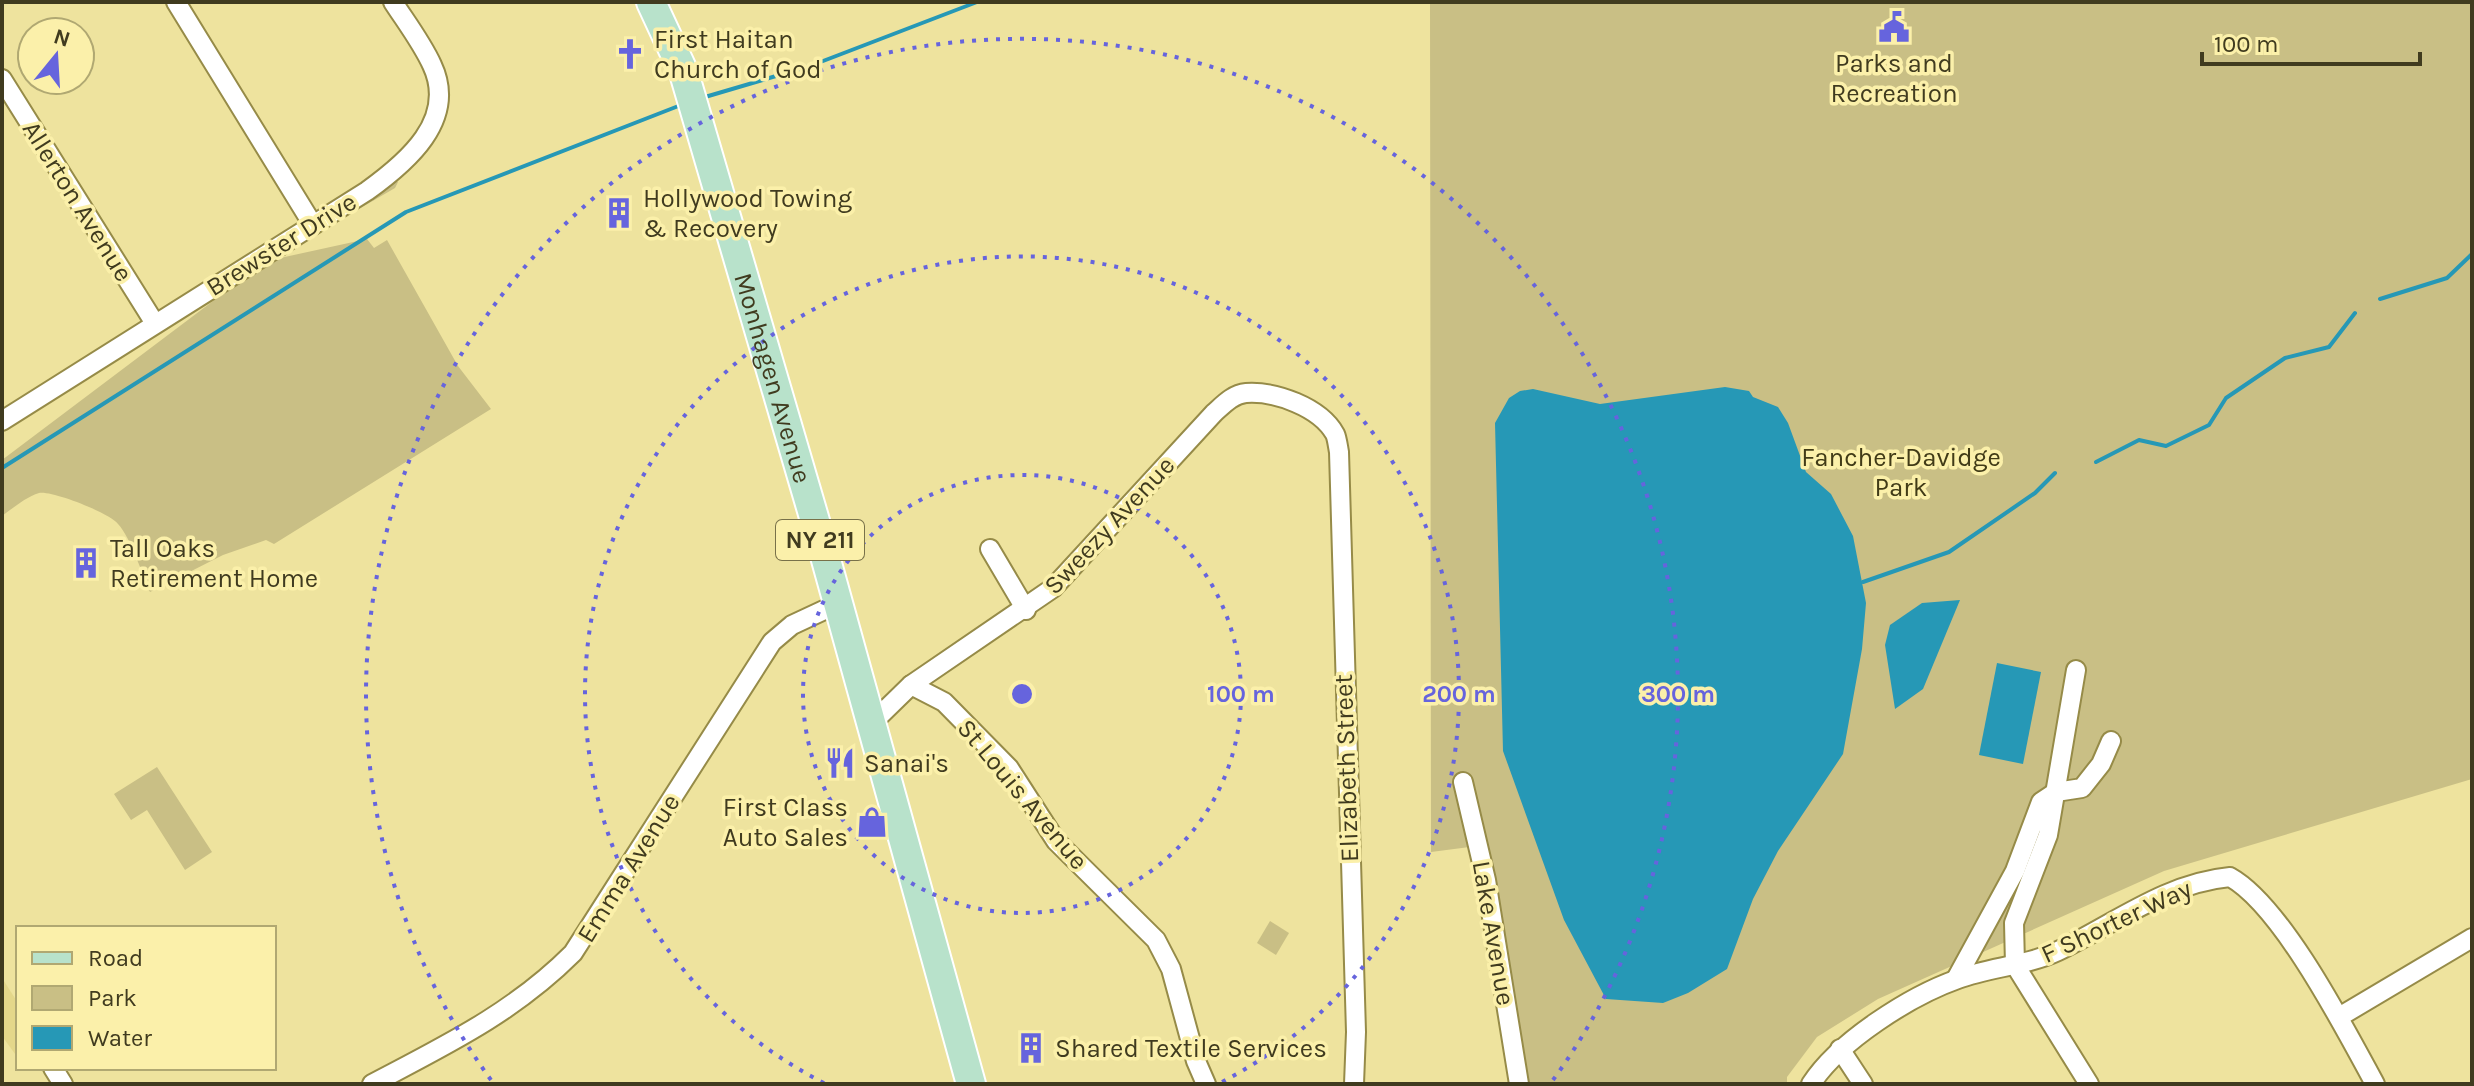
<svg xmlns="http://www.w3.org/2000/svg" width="2474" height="1086" font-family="Karla,sans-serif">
  <rect width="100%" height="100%" fill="#eee39e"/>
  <!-- built -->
  <path fill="#e4d78a" d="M2,978L18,1003V1058L2,1036Z"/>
  <!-- green -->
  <g fill="#c9bf85">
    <path d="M1430,2H2472V779L2164,871L1878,999L1817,1037L1787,1077V1084H1528L1485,845L1431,852Z"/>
    <path d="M392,176L398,182L395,188L271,260L367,239L374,248L387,240L458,366L491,409L274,544L266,540L223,555L150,592C142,574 131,538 118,524C110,513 51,490 39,493C26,497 13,508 2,516V460L229,289L2,430V414L261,250Z"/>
    <path d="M157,767L212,852L185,870L147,810L131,820L114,794Z"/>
    <path d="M1270,921L1289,933L1276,955L1257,943Z"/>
  </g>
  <!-- water -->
  <g fill="#2698b6">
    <path d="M1725,387L1749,391L1753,397L1778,407L1788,423L1806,472L1831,494L1853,536L1866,603L1862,649L1843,754L1778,851L1753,899L1727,969L1688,993L1663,1003L1606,999L1564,920L1503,751L1495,423L1509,398L1520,391L1533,389L1600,404Z"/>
    <path d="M1960,600L1923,689L1895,709L1885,645L1890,625L1922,603Z"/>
    <path d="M1997,663L2041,672L2023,764L1979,755Z"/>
  </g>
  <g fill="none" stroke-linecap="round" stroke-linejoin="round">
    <!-- stream -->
    <g stroke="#2698b6" stroke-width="4">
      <path d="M705,97L810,66L977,2"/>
      <path d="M2380,299L2447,278L2472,254"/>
      <path d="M2096,462L2139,440L2166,446L2209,425L2226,398L2285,358L2329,347L2355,313"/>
      <path d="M2,468L406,212L681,105"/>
      <path d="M1863,582L1949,552L2035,493L2055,473"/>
    </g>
    <defs>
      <g id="street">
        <path d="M176,2L313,225"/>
        <path d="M2,79L154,322"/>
        <path d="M2,421L367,191C406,163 458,120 432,65C422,43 406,22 393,2"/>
        <path d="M990,549L1026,610"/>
        <path d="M911,685L944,702L1009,768L1056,841L1156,940L1171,969L1196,1061L1206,1084"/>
        <path d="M871,724L911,685L1053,588L1214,413C1223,405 1233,394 1246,393C1275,391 1320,407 1335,434C1337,438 1338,447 1339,452L1356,1032L1354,1084"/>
        <path d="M1463,782L1486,880L1519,1084"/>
        <path d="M2015,965L2014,923L2048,835L2076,670"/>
        <path d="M2015,965L2089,1084"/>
        <path d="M1956,979L2015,871L2041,802L2056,792L2082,788L2101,764L2111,741"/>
        <path d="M2339,1017L2472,938"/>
        <path d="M1840,1049L1863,1084"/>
        <path d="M53,1068L63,1084"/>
        <path d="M372,1084C446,1045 513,1013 573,953L772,642L792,625L837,604"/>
        <path d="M1811,1084C1839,1041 1910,996 1958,979C1990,967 2026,966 2058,951C2114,924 2166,883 2230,877C2282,906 2345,1029 2375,1084"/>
      </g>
      <g id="primary">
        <path id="s1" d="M651,2L684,73L820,538L971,1084"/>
      </g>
    </defs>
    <!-- street casing -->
    <use href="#street" stroke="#968b48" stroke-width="22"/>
    <!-- primary casing -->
    <use href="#primary" stroke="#fff" stroke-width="32"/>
    <!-- street -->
    <use href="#street" stroke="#fff" stroke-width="18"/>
    <!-- primary -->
    <use href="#primary" stroke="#b8e2cb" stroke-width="28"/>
  </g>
  <!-- distance rings -->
  <g fill="none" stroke="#6664dd" stroke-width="4" stroke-dasharray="4 8">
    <circle cx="1022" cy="694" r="219"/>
    <path d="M824 1083A437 437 0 1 1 1220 1083"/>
    <path d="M491 1080A656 656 0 1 1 1553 1080"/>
  </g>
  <!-- icons -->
  <defs>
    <symbol id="civic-bare" viewBox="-9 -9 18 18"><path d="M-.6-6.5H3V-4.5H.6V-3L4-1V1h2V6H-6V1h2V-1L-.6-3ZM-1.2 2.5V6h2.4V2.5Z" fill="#6664dd" stroke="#fbf0aa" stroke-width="2.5" paint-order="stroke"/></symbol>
    <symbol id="church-bare" viewBox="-9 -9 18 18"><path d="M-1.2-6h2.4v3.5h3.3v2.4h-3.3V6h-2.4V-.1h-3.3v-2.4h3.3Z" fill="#6664dd" stroke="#fbf0aa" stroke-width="2.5" paint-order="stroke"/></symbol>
    <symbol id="building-bare" viewBox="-9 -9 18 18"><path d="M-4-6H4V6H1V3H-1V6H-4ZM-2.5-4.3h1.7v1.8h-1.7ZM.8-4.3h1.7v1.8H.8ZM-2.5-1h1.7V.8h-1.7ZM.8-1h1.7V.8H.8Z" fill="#6664dd" stroke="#fbf0aa" stroke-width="2.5" paint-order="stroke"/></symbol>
    <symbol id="restaurant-bare" viewBox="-9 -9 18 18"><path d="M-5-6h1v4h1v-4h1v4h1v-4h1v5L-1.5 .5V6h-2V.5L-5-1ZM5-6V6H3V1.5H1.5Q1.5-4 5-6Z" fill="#6664dd" stroke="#fbf0aa" stroke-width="2.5" paint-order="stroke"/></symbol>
    <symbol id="shop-bare" viewBox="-9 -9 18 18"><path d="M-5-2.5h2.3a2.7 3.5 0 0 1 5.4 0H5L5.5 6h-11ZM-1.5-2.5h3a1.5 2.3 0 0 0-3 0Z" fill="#6664dd" stroke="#fbf0aa" stroke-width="2.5" paint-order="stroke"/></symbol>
  </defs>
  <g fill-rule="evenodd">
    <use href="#civic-bare" x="1872" y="5" width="44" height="44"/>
    <use href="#church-bare" x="608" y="32" width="44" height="44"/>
    <use href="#building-bare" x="597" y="191" width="44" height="44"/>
    <use href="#building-bare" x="64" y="541" width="44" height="44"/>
    <use href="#restaurant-bare" x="818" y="741" width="44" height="44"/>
    <use href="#shop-bare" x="850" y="800" width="44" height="44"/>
    <use href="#building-bare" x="1009" y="1026" width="44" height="44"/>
  </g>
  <g text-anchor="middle" stroke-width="7" stroke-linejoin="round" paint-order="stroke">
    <!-- shield labels -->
    <rect fill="#fbf0aa" stroke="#787149" stroke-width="2" x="776" y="520" width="88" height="40" rx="6"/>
    <g font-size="24" font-weight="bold" fill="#403b1f">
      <text x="820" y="548">NY 211</text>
    </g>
    <!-- poi labels -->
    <g font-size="26" fill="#403b1f" stroke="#fbf0aa" text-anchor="start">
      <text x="654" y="48">First Haitan<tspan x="654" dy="30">Church of God</tspan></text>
      <text x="1894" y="72" text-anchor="middle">Parks and<tspan x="1894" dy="30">Recreation</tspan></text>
      <text x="643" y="207">Hollywood Towing<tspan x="643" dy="30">&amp; Recovery</tspan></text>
      <text x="110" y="557">Tall Oaks<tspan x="110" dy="30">Retirement Home</tspan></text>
      <text x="864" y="772">Sanai's</text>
      <text x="848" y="816" text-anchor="end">First Class<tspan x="848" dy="30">Auto Sales</tspan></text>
      <text x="1055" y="1057">Shared Textile Services</text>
    </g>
    <!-- street labels -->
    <g font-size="26" fill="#403b1f" stroke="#fbf0aa">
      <text transform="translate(78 201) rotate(58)" y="9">Allerton Avenue</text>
      <text transform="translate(281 244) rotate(-32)" y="9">Brewster Drive</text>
      <text dy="9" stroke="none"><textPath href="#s1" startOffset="396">Monhagen Avenue</textPath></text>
      <text transform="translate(1109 525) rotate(-47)" y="9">Sweezy Avenue</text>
      <text transform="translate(1346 768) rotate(-92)" y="9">Elizabeth Street</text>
      <text transform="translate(1023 794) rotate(50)" y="9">St Louis Avenue</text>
      <text transform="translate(628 868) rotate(-58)" y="9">Emma Avenue</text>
      <text transform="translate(2116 921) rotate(-25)" y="9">F Shorter Way</text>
      <text transform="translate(1494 933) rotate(80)" y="9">Lake Avenue</text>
    </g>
    <!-- park labels -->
    <g font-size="26" fill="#413b17" stroke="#fbf0aa">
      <text x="1901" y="466">Fancher-Davidge<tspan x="1901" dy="30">Park</tspan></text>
    </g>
  </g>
  <circle cx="1022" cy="694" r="12" fill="#6664dd" stroke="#fbf0aa" stroke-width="4"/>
  <g font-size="24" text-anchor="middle" font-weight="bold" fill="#6664dd" stroke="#fbf0aa" stroke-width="7" stroke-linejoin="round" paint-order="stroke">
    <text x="1241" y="702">100 m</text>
    <text x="1459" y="702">200 m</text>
    <text x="1678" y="702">300 m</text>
  </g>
  <!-- border -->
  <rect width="2474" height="1086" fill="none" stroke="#403b1f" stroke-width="8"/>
  <!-- legend -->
  <rect x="16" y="926" width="260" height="144" fill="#fbf0aa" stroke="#b0a872" stroke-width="2"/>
  <rect x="32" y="952" width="40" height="12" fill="#b8e2cb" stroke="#b0a872" stroke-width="2"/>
  <text x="88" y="966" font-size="24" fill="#403b1f">Road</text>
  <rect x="32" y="986" width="40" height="24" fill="#c9bf85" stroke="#b0a872" stroke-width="2"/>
  <text x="88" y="1006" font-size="24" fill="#403b1f">Park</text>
  <rect x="32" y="1026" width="40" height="24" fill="#2698b6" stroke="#b0a872" stroke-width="2"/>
  <text x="88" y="1046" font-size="24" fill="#403b1f">Water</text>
  <!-- north arrow -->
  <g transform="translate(56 56) rotate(18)"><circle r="38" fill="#fbf0aa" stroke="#b0a872" stroke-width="2"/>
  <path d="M0-6L14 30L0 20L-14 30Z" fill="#6664dd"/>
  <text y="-12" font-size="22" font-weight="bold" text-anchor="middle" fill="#403b1f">N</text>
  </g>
  <!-- scale -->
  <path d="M2202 52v12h218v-12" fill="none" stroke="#403b1f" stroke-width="4"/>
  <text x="2214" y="52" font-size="24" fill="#403b1f" stroke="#fbf0aa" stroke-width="6" paint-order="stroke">100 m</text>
</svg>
